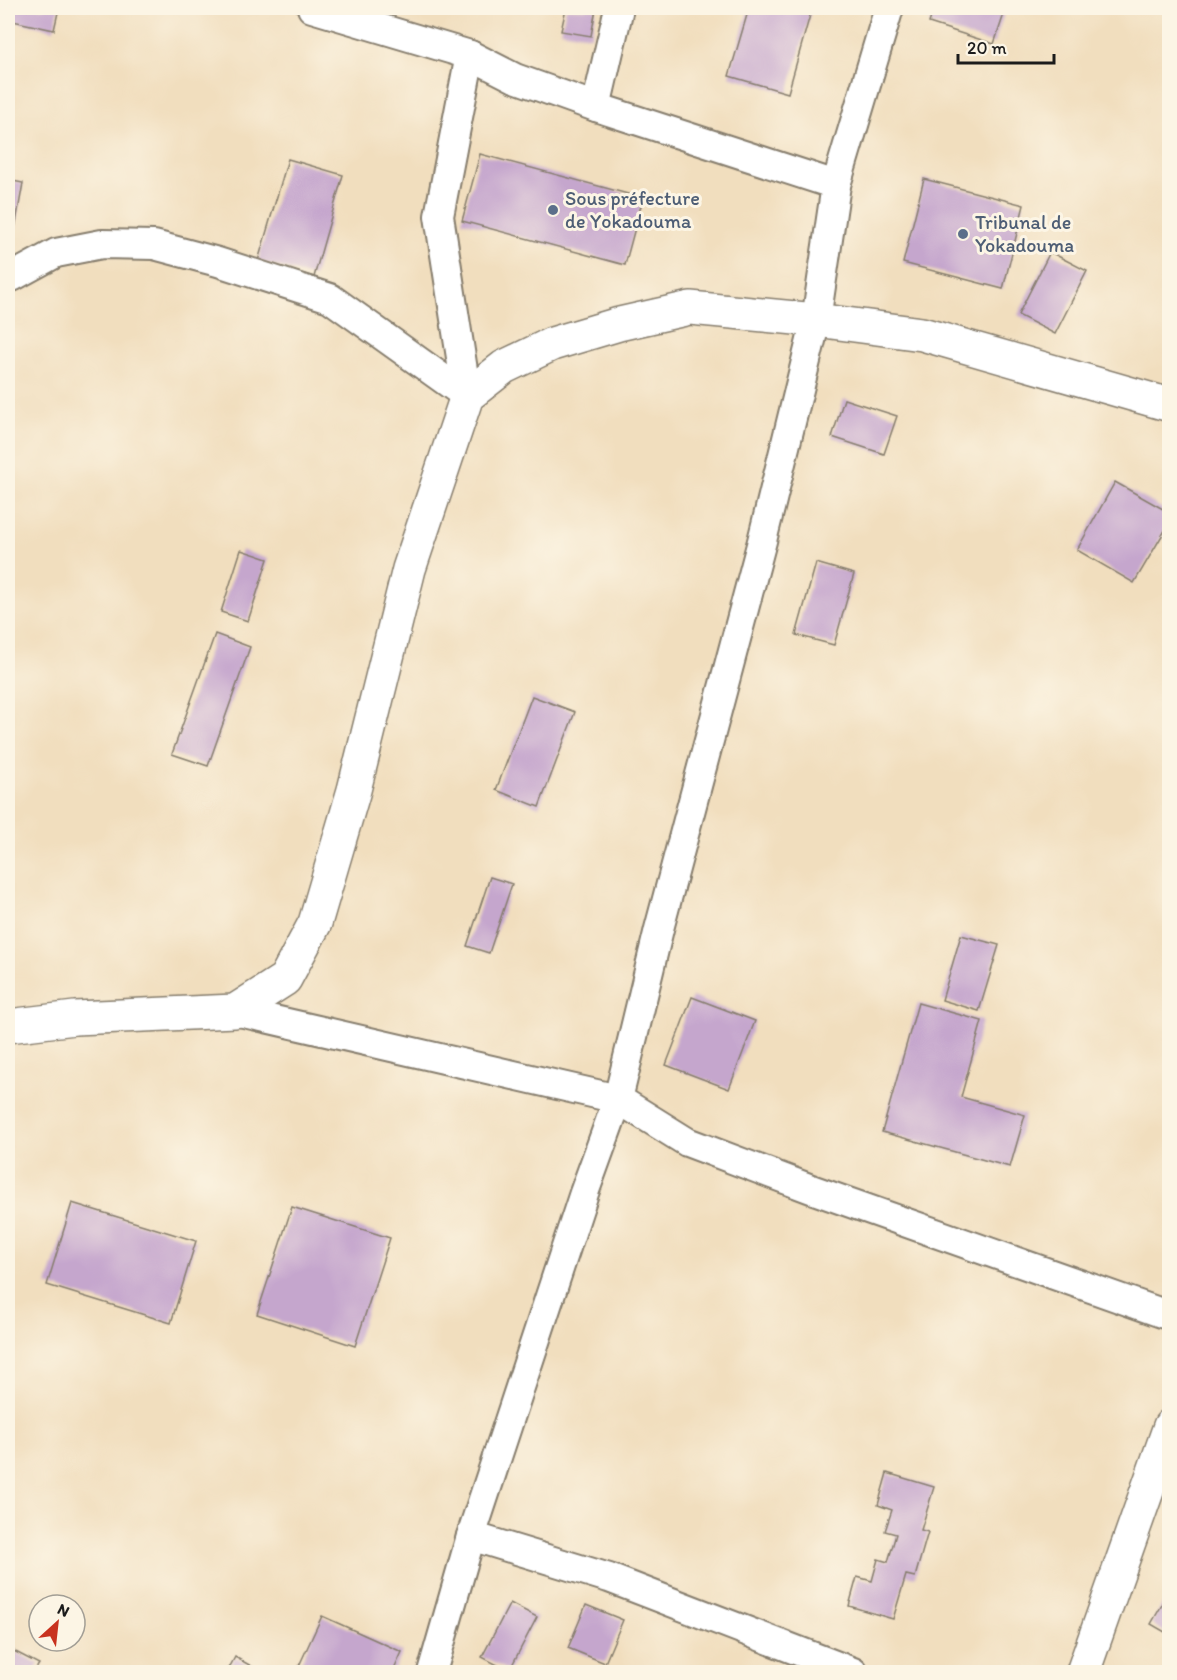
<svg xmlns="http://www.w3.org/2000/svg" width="1177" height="1680" font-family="Itim,sans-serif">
  <rect width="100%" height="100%" fill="#fcf5e5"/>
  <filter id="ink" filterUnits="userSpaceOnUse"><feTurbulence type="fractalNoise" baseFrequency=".0167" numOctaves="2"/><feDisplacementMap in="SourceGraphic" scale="12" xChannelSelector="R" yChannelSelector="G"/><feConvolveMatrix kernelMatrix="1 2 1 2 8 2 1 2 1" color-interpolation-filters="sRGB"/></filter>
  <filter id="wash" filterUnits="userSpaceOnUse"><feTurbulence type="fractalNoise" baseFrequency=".008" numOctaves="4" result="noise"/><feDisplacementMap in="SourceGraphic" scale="24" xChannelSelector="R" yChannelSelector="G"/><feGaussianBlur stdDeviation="1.35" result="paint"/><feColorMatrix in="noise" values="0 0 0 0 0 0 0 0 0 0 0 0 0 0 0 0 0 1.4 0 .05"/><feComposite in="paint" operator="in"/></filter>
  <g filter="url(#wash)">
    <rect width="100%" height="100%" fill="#f1debe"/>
    <g id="blocks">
      <!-- building -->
      <g fill="#c5a6cd">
        <path d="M8,8H59L54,30L8,20Z"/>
        <path d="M566,8L596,9L591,36L561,31Z"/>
        <path d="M749,8H812L788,93L729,76Z"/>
        <path d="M934,8H1006L994,44L929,23Z"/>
        <path d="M480,154L643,198L625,265L462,221Z"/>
        <path d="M288,159L343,175L314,277L258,261Z"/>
        <path d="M924,179L1024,205L1003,289L903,263Z"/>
        <path d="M8,180L23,183L14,234L8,233Z"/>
        <path d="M1050,252L1087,271L1055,334L1018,315Z"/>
        <path d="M844,399L897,416L884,454L832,437Z"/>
        <path d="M1115,482L1170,513V522L1134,583L1077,550Z"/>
        <path d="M241,550L268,559L248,621L221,612Z"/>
        <path d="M816,563L854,574L834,645L796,635Z"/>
        <path d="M215,634L250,647L208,766L172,754Z"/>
        <path d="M532,696L575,712L539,807L496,790Z"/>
        <path d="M490,877L512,884L489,953L467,946Z"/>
        <path d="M961,935L999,945L979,1011L942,1000Z"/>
        <path d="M692,997L755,1021L729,1089L666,1065Z"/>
        <path d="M918,1003L982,1021L961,1097L1025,1115L1010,1167L882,1132Z"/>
        <path d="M72,1203L196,1241L171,1323L47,1285Z"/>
        <path d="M292,1207L390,1238L355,1346L257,1314Z"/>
        <path d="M887,1473L934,1487L921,1530L928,1532L915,1577L906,1575L893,1619L849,1606L857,1577L872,1581L878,1559L888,1562L896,1534L885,1531L892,1510L878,1505Z"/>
        <path d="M1170,1591V1635L1151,1624Z"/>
        <path d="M510,1603L537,1617L509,1671L482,1657Z"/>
        <path d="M586,1605L623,1620L605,1663L568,1648Z"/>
        <path d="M322,1616L402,1652L393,1672H307L298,1668Z"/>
        <path d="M8,1648L39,1664L34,1672H8Z"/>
        <path d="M235,1657L262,1672H227Z"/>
      </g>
    </g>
  </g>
  <g filter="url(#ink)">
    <use href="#blocks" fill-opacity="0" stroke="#867d6d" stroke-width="1.5"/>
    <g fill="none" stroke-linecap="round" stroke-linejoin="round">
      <defs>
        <g id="street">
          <path d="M312,8L470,55L515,78L596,107L836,185"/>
          <path d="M596,107L619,8"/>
          <path d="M8,277H12L56,253L102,244L154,245L218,262L330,298L467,396"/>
          <path d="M467,396L439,216L470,55"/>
          <path d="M235,1011L618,1099L687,1142L814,1190L1170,1316"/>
          <path d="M471,1536L609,1578L853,1672"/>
          <path d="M432,1672L471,1536L584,1193L618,1099L659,929L762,541L816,320L836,185L889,8"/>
        </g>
        <path id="secondary" d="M8,1026L75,1018L235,1011L285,979L315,923L354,790L409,569L467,396L504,367L552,344L619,324L690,308L816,320L922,334L1170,405"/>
        <path id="highway" d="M1083,1672L1170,1426"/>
      </defs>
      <!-- street casing -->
      <use href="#street" stroke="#867d6d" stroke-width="32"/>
      <!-- secondary casing -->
      <use href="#secondary" stroke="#867d6d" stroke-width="36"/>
      <!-- highway casing -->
      <use href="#highway" stroke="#867d6d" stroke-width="36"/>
      <!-- street -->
      <use href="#street" stroke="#fff" stroke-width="28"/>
      <!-- secondary -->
      <use href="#secondary" stroke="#fff" stroke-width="33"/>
      <!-- highway -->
      <use href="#highway" stroke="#fff" stroke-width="33"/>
    </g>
  </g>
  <!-- markers -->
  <g fill="#5c6f8a" stroke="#fcf5e5" stroke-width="2">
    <circle cx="553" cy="210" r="6"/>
    <circle cx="963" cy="234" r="6"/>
  </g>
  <g text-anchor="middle" stroke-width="6" stroke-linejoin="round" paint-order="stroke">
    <!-- service labels -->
    <g font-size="20" fill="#4e5e75" stroke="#fcf5e5" text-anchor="start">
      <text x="565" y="205">Sous préfecture<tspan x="565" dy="23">de Yokadouma</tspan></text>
      <text x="975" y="229">Tribunal de<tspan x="975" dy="23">Yokadouma</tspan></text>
    </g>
  </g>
  <!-- margin -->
  <rect width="1177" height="1680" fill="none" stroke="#fcf5e5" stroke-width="30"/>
  <!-- north arrow -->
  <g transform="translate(57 1623) rotate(27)"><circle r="28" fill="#fcf5e5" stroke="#a29e95" stroke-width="1.5"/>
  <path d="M0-4.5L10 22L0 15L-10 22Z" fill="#c8321e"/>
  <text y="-9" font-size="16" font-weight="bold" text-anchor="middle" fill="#1c1c1c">N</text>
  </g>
  <!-- scale -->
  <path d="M958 54v9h96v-9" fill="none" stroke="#1c1c1c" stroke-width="3"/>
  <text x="967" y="54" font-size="18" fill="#1c1c1c" stroke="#fcf5e5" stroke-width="4.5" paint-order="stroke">20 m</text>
</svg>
